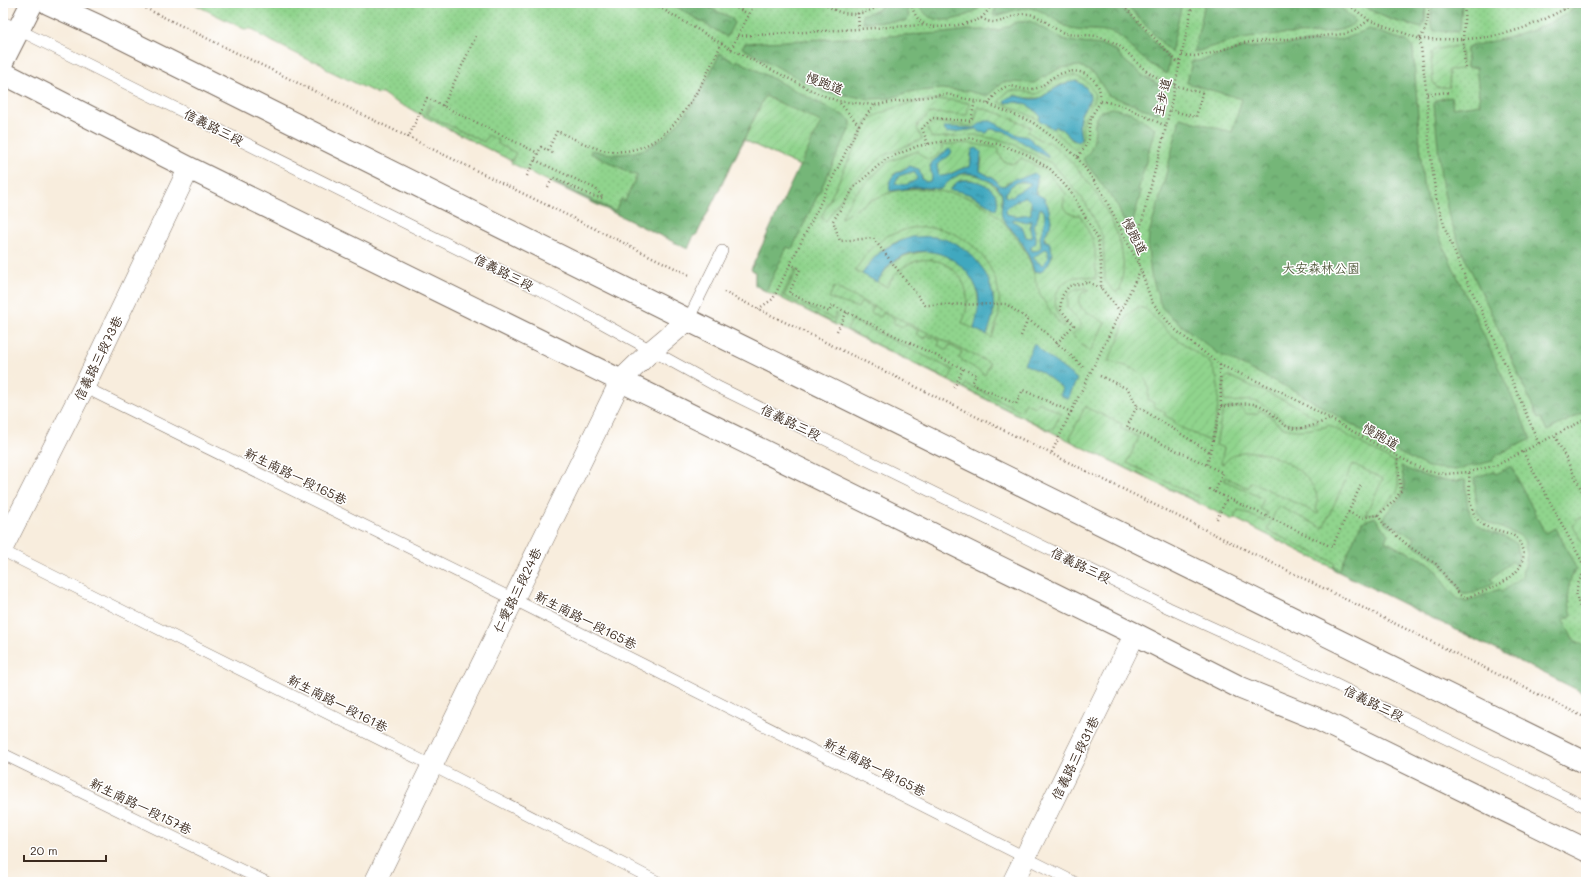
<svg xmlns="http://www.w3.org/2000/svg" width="1589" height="885" font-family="Mali,'LXGW WenKai TC',sans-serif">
  <defs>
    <pattern id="grass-dots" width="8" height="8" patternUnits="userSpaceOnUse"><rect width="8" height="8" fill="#90d48d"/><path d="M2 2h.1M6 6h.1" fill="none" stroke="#7db679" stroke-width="1.8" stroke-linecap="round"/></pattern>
    <pattern id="forest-crowns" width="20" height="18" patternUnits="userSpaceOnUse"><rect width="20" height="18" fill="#74b678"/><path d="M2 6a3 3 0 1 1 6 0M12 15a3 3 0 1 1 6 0" fill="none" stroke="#609462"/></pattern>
    <pattern id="garden-furrows" width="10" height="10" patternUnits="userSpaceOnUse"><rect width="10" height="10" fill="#90d48d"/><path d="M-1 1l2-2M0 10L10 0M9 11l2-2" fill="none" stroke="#7db679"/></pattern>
    <pattern id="water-ripples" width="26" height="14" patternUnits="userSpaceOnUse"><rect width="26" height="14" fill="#3fa8bf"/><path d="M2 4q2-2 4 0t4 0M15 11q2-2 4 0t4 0" fill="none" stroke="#36899b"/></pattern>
  </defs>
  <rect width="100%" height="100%" fill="#fff"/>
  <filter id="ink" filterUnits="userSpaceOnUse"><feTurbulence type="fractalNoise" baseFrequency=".025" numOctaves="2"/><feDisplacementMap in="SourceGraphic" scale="8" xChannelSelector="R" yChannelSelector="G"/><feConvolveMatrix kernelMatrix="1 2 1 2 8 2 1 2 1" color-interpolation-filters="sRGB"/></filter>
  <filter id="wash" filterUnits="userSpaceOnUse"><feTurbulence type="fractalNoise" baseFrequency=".012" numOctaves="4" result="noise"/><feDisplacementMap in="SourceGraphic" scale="16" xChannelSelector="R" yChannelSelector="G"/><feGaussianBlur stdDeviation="0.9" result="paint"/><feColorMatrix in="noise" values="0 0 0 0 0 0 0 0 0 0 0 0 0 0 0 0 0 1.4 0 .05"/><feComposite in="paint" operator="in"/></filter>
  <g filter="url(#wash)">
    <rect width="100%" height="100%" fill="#f8eddd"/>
    <!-- grass -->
    <path fill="url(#grass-dots)" stroke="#667f56" d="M192,3H1586V694L1333,569V567L1234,518L1233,520L1072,442L781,298L761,289L755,285V272L751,269L800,166L744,140L696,236L694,235L688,249L511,163L512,161L392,100L382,93L378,94L326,69C323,63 318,61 311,61L261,36C256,30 252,28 244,29Z"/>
    <!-- forest -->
    <g fill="url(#forest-crowns)" stroke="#58704b">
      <path d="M670,3H706L711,5L710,8L732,18L734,23L727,37Z"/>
      <path d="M887,3H906L909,18L906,21L863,22L862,15L877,10Z"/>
      <path d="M919,3H984C970,20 927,31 919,3Z"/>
      <path d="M998,3H1094L1097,7L1102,3H1118L1170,59L1167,74C1156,68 1145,61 1137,53C1131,48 1126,41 1119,36C1105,27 1086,32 1071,28C1057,24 1046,10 1030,8C1018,7 1007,14 995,16L993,15Z"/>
      <path d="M1125,3H1182L1171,53Z"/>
      <path d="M1205,3H1336L1355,21C1348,35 1297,34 1282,34C1259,35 1237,40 1215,46C1208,47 1202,51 1194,52Z"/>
      <path d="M1360,3H1426L1425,22L1422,28C1398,22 1380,18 1360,3Z"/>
      <path d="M1432,3H1462L1460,29L1458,32L1434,31L1431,25Z"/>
      <path d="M1581,3H1586V411L1547,431L1541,418L1538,419L1490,310L1463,254L1449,217L1441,178L1434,104L1436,100L1451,97L1453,108L1480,104L1476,67L1467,68V47C1507,38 1549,30 1581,3Z"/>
      <path d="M1030,21L1062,39L1081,43L1102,45L1115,50L1126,62L1145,77L1164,87L1158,114L1108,95L1095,74L1080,66L1060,68L1034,83L1003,82L987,96L968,91L941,89L909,92L891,98L871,99L824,92L742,48L745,43L945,33L968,30H999L1017,22Z"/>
      <path d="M1369,29L1406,41L1413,48L1423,183L1438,234L1531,439L1497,455L1493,461L1455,470L1428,467L1403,455L1299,393L1217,353L1170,316L1162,308L1151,275L1148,249L1149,233L1160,198L1180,118L1232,132L1242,99L1187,83L1192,61H1199L1243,48L1343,39Z"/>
      <path d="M720,53L736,63L737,60L846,117L851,121V126L792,249L787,247L766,291L755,285V272L751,269L820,122L765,96L696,236L694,235L688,249L555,184V182L615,211L621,199L625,201L637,176L590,153L592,150C662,171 694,106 720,53Z"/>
      <path d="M1112,108L1130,112L1155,128L1138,191L1141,192L1130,233L1129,234L1117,205L1083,159C1088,154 1092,149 1093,143C1098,125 1088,113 1112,108Z"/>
      <path d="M1401,466C1420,476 1443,483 1465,480C1468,503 1465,523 1491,532C1500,535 1509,538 1517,544L1519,557L1516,566L1512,561L1491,579L1494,582C1485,588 1474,595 1463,594L1439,561L1412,544L1415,538L1394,526L1392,528L1387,525L1383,518C1401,492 1409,501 1401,466Z"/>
      <path d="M1511,466L1545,533L1556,528L1576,568C1566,587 1567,595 1572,615L1563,620L1573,639L1586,647V694L1333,569L1334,566L1340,569L1362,522L1375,517L1381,526L1388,534L1385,541L1428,562L1437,570L1446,586L1458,599L1466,602L1500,589L1502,592L1523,575L1522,573L1525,566L1527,554L1524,540L1519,535L1484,521L1477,512L1474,478L1494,471L1496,474Z"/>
    </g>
    <!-- garden -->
    <g fill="url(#garden-furrows)" stroke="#667f56" fill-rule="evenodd">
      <path d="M1460,46L1463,69L1448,70L1450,87L1437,88L1433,82L1431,54L1436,49Z"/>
      <path d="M1072,75C1086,79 1089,82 1095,96C1092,104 1087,112 1084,120C1079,133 1089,135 1075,150L1053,129L1055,126L1061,128L1073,141L1081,139C1079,122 1077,117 1089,103L1086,87L1077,81L1060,85L1040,98H1026L1014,95L1006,103C1019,100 1032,105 1040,116L1039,120L1018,110L999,102C1008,84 1021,92 1037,94L1056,80Z"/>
      <path d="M765,96L821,122L800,166L744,140Z"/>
      <path d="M934,100H950L969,103L967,115L930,113L918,124L917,128L922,139L883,156L852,183L826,221L821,218L868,120C889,108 909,102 934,100Z"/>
      <path d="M429,104L432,105L427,115L484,142L488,135L499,141L498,144L516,153L512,161L423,116Z"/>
      <path d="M978,107L1001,114L1031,127L1028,132L1045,143L1048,141C1081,166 1119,217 1123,260C1124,270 1122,280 1120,290H1118L1117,292H1115L1105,281L1103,238L1097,224L1085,202L1053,164L1009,142L975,135L932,138L927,129L934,122L970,126L974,124Z"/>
      <path d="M967,143L999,148V154L1003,161L1011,164L1019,161L1021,158L1046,171L1067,195L1064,198L1063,206C1068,213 1072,216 1080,215L1092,238L1095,249L1096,279C1063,267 1042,299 1065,325L1063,327C1055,318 1048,308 1042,298C1035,284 1034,268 1027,255C1016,235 1000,215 980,203C968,195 951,193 937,191C922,188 906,188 892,192C882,196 872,199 864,204C856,209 849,214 841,218L853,195L887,162L918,151C926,163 934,160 942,150L941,145ZM949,149L937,165L939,176C951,177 958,167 970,167L971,162V153L982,159L980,171L996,180L998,185L1004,186L1007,182L1038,176L1035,191L1048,206L1051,220L1050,226L1044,236L1052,256L1041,272L1034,271L1029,256L1022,243L1013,230L1002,205V194L996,187L984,177L971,174H962L952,178L941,189L917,187L904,189L889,183L894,174L909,166L921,174L922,179L926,182L930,181L932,177L930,166L932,162ZM963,180H972L996,210C983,201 967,191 951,190C953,184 957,182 963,180Z"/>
      <path d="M910,228C918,228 927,227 935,228C975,234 1004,273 999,314C998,322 994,330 992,338L987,335L993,314V293L934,237C896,237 883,244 862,274L855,271L868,251L887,236Z"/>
      <path d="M929,251L949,256L966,269L977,288L979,309L974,329L962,323C987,268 915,232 887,287L877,282C894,258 900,255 929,251Z"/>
      <path d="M795,269L797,270L784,296L833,319L836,313L838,314L833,323L781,298Z"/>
      <path d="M834,287L990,363L985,375L959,358L962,352L949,345L947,350L938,345L940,341L927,335L925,339L916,334L918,330L905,324L903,327L893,323L895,319L883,313L881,317L871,313L873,308L861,302L858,308L829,298Z"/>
      <path d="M1086,288L1090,290L1084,291L1080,296L1079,303L1081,308L1105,323L1090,352L1072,335L1082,325L1067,307L1068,295L1076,289Z"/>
      <path d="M1139,307L1146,309L1169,333L1209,362C1225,384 1218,417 1209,441L1174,424L1175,421L1164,415L1165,412L1153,406L1154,403L1148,400C1152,369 1131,368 1108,361C1112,352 1119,342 1121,332C1125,319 1126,314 1139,307Z"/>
      <path d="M852,320L953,370L949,380L847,330Z"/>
      <path d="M1228,376L1293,404L1319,420L1318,422C1307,424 1291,427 1282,420C1273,412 1266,404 1254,401C1244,399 1232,404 1224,400V380Z"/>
      <path d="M966,384L1021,411L1026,403L1035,407L1038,402L1061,413L1054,427L1049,430L964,388Z"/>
      <path d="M1085,407L1122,424L1120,428L1139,437L1127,463L1199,497L1197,502L1072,442L1070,437Z"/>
      <path d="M1240,407L1247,414H1257L1260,410C1268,413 1272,419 1278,424C1291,434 1309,429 1325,427L1329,425L1394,462L1399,485L1397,492L1377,513L1365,515L1383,479L1353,464L1323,528L1278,506L1267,530L1335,563L1333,568L1234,518L1238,510L1264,521L1268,513L1260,509L1264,499L1224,480L1225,477L1248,488L1252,482L1318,514L1319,512L1316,510C1327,476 1267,445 1238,453C1232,455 1228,459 1223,464L1221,463L1224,448L1216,445L1223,409Z"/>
      <path d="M1582,517L1586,519V550L1573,526L1576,520Z"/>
    </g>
    <!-- water -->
    <g fill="url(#water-ripples)" stroke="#3d696e" fill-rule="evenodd">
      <path d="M1077,81C1085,86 1094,93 1088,103C1086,108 1081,111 1080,117C1078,124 1080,132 1081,139L1078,142C1068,139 1065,129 1055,126L1053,129L1039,120L1040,116C1032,105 1019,100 1006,103L1004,101C1016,89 1026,103 1040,98C1043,97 1047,93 1051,91C1059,86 1067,82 1077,81Z"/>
      <path d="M984,121H991L1018,135L1028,137L1048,155V158L1004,131L990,129L987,133L980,132L977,129L947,133L944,130L945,127L974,128Z"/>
      <path d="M977,148L981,152L980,171L996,180L999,185L1004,186L1016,178L1020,179L1034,173L1038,176L1035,191L1037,194L1044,198L1048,206L1051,220L1050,226L1044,237V240L1049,242C1055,254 1051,263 1041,272L1034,271C1031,262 1028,252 1022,243C1019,237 1002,220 1002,217C1000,210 1003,202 1002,195C999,183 973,170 961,174C953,177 947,183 941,189L917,187L890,191C887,174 897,174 909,166L919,169L922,179L926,182L930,181L932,177L930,166L932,162L949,149L952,151L950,155L937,165L939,176C951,177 959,167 970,167C972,161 970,155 973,149ZM912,172L915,173L917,179C908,185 905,186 895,183L899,176ZM1018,182H1025L1030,183V185L1016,193L1013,197H1006L1005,195L1011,186ZM1023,197H1026L1031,202V214L1015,216L1007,214L1005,210L1009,206ZM1040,208L1044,211L1045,220L1040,237L1041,246L1039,250L1032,251L1031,247L1036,243V236L1033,225L1037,220ZM1015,219L1026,222L1031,221L1030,228L1032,238L1026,237L1022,227L1012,220ZM1045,249L1048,250C1049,256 1047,262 1042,265L1033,258C1037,254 1041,253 1045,249Z"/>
      <path d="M963,180C980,179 1004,190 996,210C983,200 967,191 950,190L957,182Z"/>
      <path d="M912,237C919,237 927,236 934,237C970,241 998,278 993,314C992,321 989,328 987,335L974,329C977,315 982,300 976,287C961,253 919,239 890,264C885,269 881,277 877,282L862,274C878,251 885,246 912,237Z"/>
      <path d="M1034,343L1047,356L1077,379L1068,399L1060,395L1062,391L1061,387L1041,372L1024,364Z"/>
    </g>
  </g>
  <g filter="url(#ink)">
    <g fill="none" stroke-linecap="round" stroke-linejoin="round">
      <defs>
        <g id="lane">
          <path d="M3,22L560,300L720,388L1169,608L1312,673L1586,807"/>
          <path d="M688,320L722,251"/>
          <path d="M84,387L513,599L1074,882"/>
          <path d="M3,551L433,766L658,882"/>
          <path d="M3,754L266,882"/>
        </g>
        <g id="street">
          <path d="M3,547L84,387L189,168"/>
          <path d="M375,882L621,380L651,351L688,320"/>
          <path d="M1013,882L1135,634"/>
        </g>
        <g id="secondary">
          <path d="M48,3L98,26L688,320L1586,763"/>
          <path d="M3,60L32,3"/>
          <path d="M3,73L189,168L1135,634L1241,688L1320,720L1586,850"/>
        </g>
      </defs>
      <!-- lane casing -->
      <use href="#lane" stroke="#7d6e61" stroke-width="12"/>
      <!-- street casing -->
      <use href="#street" stroke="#7d6e61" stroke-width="22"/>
      <!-- secondary casing -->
      <use href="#secondary" stroke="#7d6e61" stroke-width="24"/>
      <!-- path -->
      <g stroke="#7d6e61" stroke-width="2.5" stroke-dasharray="1 3" stroke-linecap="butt">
        <path d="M135,3L689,275"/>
        <path d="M652,3L731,49L817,93L838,101L875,105L945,94L988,104L1032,122L1062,144L1077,157L1102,192L1139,265L1152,302L1173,328L1220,365L1280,391L1399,457L1426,471L1446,474L1469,472L1497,465L1586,419"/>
        <path d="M726,3L749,14"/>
        <path d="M824,3C843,19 864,16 884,3"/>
        <path d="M911,3C913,12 918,22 926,25C937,30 971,24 981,18C985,15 990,8 992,3"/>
        <path d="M1097,3H1098"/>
        <path d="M1121,3L1180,65"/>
        <path d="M1346,3L1369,20L1420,39L1427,97L1429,141L1436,198L1445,228L1460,266L1491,331L1539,444"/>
        <path d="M1465,3L1463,40L1465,68"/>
        <path d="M858,13L859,29"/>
        <path d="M981,18C1002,30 1008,12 1029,14C1042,16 1052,29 1064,33C1076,37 1091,33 1103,38C1125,45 1131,59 1148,72C1164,83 1183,88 1202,93L1196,117L1170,110"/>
        <path d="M738,36L925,25"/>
        <path d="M1420,38C1429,25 1428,18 1428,3"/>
        <path d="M1420,39C1470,40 1501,40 1547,18C1556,13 1566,9 1574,3"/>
        <path d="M731,49L755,3"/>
        <path d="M1182,55L1195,56L1213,53L1242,43L1344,34L1354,31L1369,20"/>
        <path d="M1427,94L1450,92"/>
        <path d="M1101,101L1121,105L1166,126"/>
        <path d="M988,104C1012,70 1014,97 1040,87C1044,85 1048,80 1052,78C1068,68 1087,68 1098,86C1100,89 1100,96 1101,101L1092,115L1089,126V139L1084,149L1077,157"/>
        <path d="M443,106L477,34"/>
        <path d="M859,125L874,105"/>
        <path d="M408,138L427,98L538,153"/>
        <path d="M928,144L922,128L933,118L971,121L975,100"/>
        <path d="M548,150L557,131C573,138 590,148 608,151C671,158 699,89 722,43"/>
        <path d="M535,160L596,189L603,198"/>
        <path d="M527,176L541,147L553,153"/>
        <path d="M548,187L553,177L592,196L603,198"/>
        <path d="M790,264L800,269L789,293L829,312L832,305L976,375L972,384L1016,404L1023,390L1071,412L1051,454"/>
        <path d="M1139,264V233L1165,131L1193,3"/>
        <path d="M724,292L1586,718"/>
        <path d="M758,309L773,299L859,125L838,101"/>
        <path d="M1112,329L1140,271"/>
        <path d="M837,331L847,312"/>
        <path d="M1021,336L1028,319"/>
        <path d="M1057,343L1074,325L1060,309L1062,296L1069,286L1088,282L1101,288"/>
        <path d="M1220,365L1221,407L1207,465L1223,473L1215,492L1332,547L1361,485"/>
        <path d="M1083,367L1043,330L1006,304L925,305L873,238L840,241L833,221L855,186L886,159L918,146L944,141L970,138L1001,145L1026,154L1050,169L1071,192L1098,239L1101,267V288L1120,311"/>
        <path d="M1100,376L1128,389L1137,406L1127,427L1207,465"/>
        <path d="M954,388L963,369"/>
        <path d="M1137,406L1211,453"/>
        <path d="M1221,407C1234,405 1248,401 1261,406C1269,410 1276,418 1283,424C1296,434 1317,424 1330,419"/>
        <path d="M1555,436L1586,499"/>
        <path d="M1523,452L1586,569C1572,590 1575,598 1586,620"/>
        <path d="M1209,489L1215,492"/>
        <path d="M1348,512L1361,518L1378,515L1394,501L1401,491L1398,466V459"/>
        <path d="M1378,515L1384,525L1410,547L1436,564L1460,595L1465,598C1483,592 1527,578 1523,552C1521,545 1520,540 1514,536C1503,529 1486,531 1478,520C1468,509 1470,487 1469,472"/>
        <path d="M1217,519L1227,498"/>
      </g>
      <!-- lane -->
      <use href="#lane" stroke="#fff" stroke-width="11"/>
      <!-- street -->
      <use href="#street" stroke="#fff" stroke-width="21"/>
      <!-- secondary -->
      <use href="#secondary" stroke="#fff" stroke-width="22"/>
      <!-- path-bridge -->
      <path stroke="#7d6e61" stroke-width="2.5" stroke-dasharray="1 3" stroke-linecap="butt" d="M1071,412L1112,329"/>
    </g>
  </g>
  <g text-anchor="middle" stroke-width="3" stroke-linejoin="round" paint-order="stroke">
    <!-- street labels -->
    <g font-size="13" fill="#3b2a1e" stroke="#fff">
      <text transform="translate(825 83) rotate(21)" y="5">慢跑道</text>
      <text transform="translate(1162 97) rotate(-77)" y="5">主步道</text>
      <text transform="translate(214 127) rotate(27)" y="5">信義路三段</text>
      <text transform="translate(1135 236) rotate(63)" y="5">慢跑道</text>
      <text transform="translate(504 272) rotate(27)" y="5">信義路三段</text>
      <text transform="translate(98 358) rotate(-64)" y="5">信義路三段73巷</text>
      <text transform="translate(791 422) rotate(26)" y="5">信義路三段</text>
      <text transform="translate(1381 436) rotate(30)" y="5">慢跑道</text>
      <text transform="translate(296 476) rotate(26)" y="5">新生南路一段165巷</text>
      <text transform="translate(1081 565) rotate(26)" y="5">信義路三段</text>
      <text transform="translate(517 590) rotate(-64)" y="5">仁愛路三段24巷</text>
      <text transform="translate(586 620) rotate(27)" y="5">新生南路一段165巷</text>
      <text transform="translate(338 703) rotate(27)" y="5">新生南路一段161巷</text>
      <text transform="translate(1374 703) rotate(26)" y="5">信義路三段</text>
      <text transform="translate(1075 758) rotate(-64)" y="5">信義路三段31巷</text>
      <text transform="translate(875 767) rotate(27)" y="5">新生南路一段165巷</text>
      <text transform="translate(141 806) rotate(26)" y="5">新生南路一段157巷</text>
    </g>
    <!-- park labels -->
    <g font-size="13" fill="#545d3f" stroke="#fff">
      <text x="1321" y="273">大安森林公園</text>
    </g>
  </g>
  <!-- margin -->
  <rect width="1589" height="885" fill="none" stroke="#fff" stroke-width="16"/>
  <!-- scale -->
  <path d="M24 855v6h82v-6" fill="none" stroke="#3b2a1e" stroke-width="2"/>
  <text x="30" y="855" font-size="12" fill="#3b2a1e" stroke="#ffffff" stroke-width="3" paint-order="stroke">20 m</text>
</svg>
